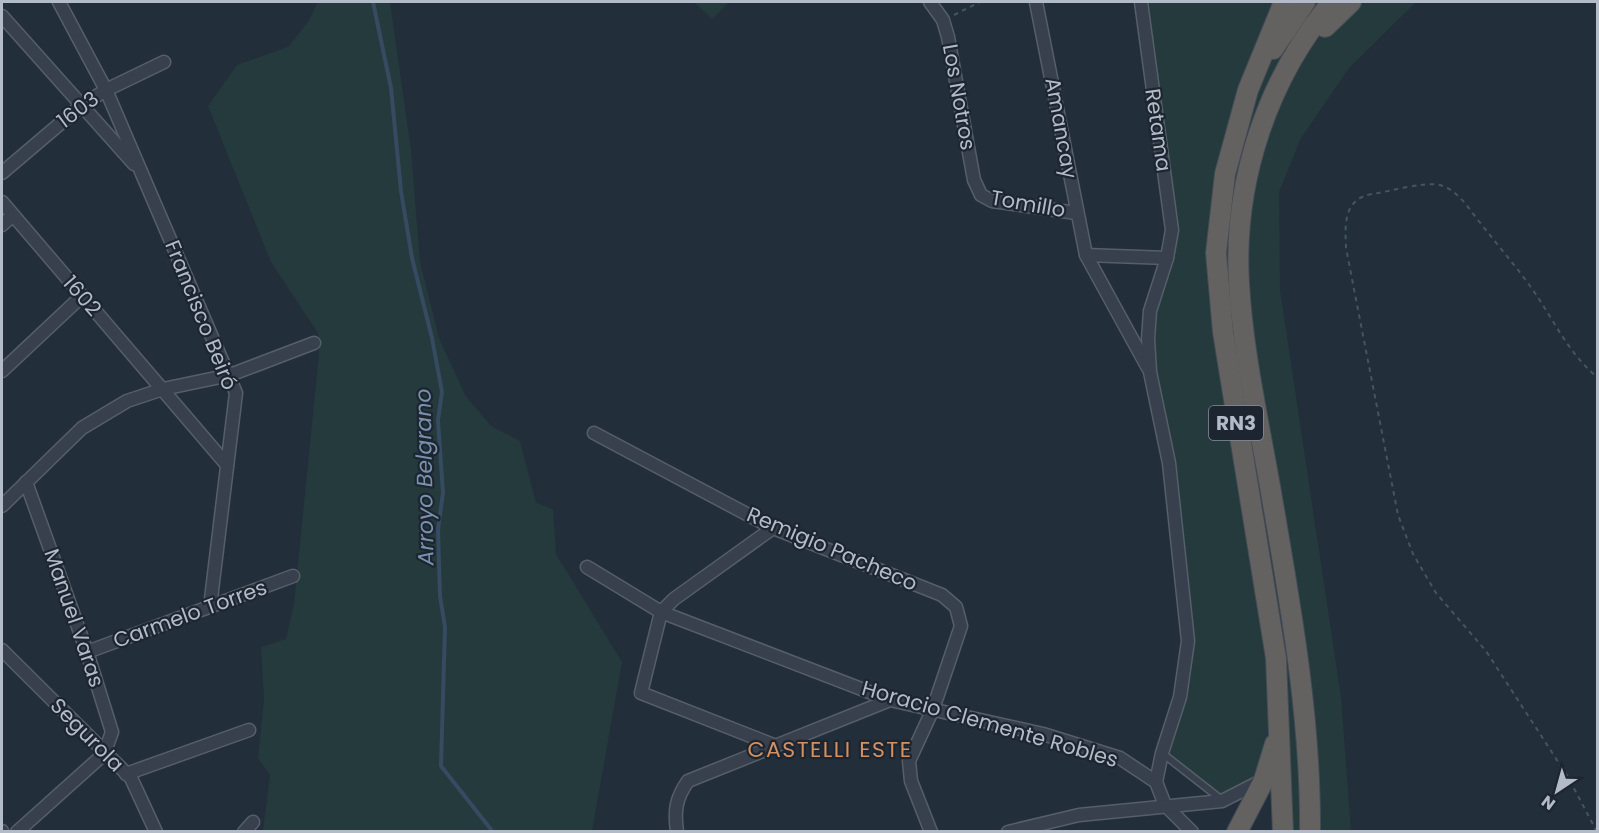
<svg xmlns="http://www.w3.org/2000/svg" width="1599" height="833" font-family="Poppins,sans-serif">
  <rect width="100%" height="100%" fill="#232e3b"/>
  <!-- green -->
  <g fill="#253a3c">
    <path d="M318,2H390L411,150L420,262L439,338L465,395L491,426L520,441L536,503L553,509L556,554L622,662L592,831H263L270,775L258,758L264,699L261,647L286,639L294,604L319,354L318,333L271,262L208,106L237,65L288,47L308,22Z"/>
    <path d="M694,2H729L712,19Z"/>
    <path d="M1141,2H1416L1349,68L1301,138L1279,192L1280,290L1341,697L1351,831H1283L1279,730L1264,780L1222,801L1162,753L1188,641L1148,339L1171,242Z"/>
  </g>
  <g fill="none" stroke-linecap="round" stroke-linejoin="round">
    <!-- stream -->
    <path stroke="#364a62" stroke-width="4" d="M373,2L391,88L401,191L412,258L432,338L442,392L438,420L443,493L438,529L440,596L445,627L441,766L493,832"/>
    <defs>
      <path id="service" d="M1162,753L1222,800"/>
      <g id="minor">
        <path d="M59,2L106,90L236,393L210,607"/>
        <path d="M930,2L943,20L948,37L974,180L981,195L992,201L1076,213"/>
        <path d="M1036,2L1086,255L1148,368"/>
        <path d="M1141,2L1172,230L1167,258L1150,311L1148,339L1150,372L1169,463L1188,641L1180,697L1162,753L1156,782"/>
        <path d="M2,16L134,164"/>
        <path d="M2,173L82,105L106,90L164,62"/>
        <path d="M2,202L227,465"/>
        <path d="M2,225L13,215"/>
        <path d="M1086,255L1167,258"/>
        <path d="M2,371L82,296"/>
        <path d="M594,433L773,528L942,595L956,607L961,626L933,709L909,761L911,781L931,832"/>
        <path d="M2,506L82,428L127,401L163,389L230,375L314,343"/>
        <path d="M587,567L661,612L890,700L1043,734L1120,758L1156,782L1165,805L1192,832"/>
        <path d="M661,612L641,693L776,746"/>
        <path d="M661,612L674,599L773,528"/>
        <path d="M2,650L131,778L156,832"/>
        <path d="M87,652L293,576"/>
        <path d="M126,774L249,730"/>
        <path d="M2,831V832"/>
        <path d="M17,832L104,754L112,732L87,652L26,482"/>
        <path d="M244,832L253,822"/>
        <path d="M677,832C674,810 676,798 688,781L890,700"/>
        <path d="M1008,832L1079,815L1222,801L1263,780"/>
      </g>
      <g id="trunk">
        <path d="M1325,27L1351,2"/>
        <path d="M1273,49L1305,2"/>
        <path d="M1237,832L1264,780L1275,744"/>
        <path d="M1283,832L1276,658L1223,332L1216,253L1225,174L1248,90L1284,2"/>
        <path d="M1310,832C1311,720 1291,608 1272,498C1260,427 1243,355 1239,283C1233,182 1267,79 1332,2"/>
      </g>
    </defs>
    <!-- service casing -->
    <use href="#service" stroke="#555e69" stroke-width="9"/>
    <!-- minor casing -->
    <use href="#minor" stroke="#555e69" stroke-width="15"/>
    <!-- trunk casing -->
    <use href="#trunk" stroke="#424b56" stroke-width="22"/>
    <!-- path -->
    <g stroke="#43575a" stroke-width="2" stroke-dasharray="4.5 4.5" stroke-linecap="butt">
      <path d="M954,15L980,2"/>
      <path d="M1597,832L1568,777L1486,651L1436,593L1413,554L1398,515L1346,248C1345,225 1343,199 1372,194C1388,192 1425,181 1440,185C1460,191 1469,210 1482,225C1498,246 1515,265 1530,286C1554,319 1566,351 1598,378"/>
    </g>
    <!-- service -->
    <use href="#service" stroke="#37404c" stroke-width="6"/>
    <!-- minor -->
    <use href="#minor" stroke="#37404c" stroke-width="12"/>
    <!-- trunk -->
    <use href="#trunk" stroke="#646260" stroke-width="20"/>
  </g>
  <g text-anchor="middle" stroke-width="4.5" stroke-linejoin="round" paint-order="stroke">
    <!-- shield labels -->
    <rect fill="#1c2530" stroke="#858e9a" stroke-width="1.5" x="1209" y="406" width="54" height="34" rx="4.5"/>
    <g font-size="20" font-weight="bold" fill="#b2bbc7">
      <text x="1236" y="430">RN3</text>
    </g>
    <!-- street labels -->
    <g font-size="21" fill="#b2bbc7" stroke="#1c2530">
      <text transform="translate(959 97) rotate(80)" y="7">Los Notros</text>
      <text transform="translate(78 110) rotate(-37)" y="7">1603</text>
      <text transform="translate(1061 128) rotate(80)" y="7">Amancay</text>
      <text transform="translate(1158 130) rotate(82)" y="7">Retama</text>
      <text transform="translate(1028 204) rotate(10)" y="7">Tomillo</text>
      <text transform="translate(82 296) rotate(49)" y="7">1602</text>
      <text transform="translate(201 315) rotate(68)" y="7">Francisco Beiró</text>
      <text transform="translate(832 549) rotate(23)" y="7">Remigio Pacheco</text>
      <text transform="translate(190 614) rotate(-20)" y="7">Carmelo Torres</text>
      <text transform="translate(74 618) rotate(71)" y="7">Manuel Varas</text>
      <text transform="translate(990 724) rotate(16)" y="7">Horacio Clemente Robles</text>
      <text transform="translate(87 735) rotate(45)" y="7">Segurola</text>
    </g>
    <!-- water labels -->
    <g font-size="22" font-style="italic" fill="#7a92af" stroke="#1c2530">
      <text transform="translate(424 477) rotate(-91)" y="8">Arroyo Belgrano</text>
    </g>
    <!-- neighbourhood labels -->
    <g font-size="22" letter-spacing="1.5" fill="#d39061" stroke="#1c2530">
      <text x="830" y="757">CASTELLI ESTE</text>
    </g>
  </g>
  <!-- border -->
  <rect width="1599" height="833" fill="none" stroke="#b2bbc7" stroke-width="6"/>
  <!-- north arrow -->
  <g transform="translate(1557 791) rotate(216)" stroke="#1c2530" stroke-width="4.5" paint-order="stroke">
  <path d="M0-4.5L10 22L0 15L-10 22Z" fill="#b2bbc7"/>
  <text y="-9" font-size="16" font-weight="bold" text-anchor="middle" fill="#b2bbc7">N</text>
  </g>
</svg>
